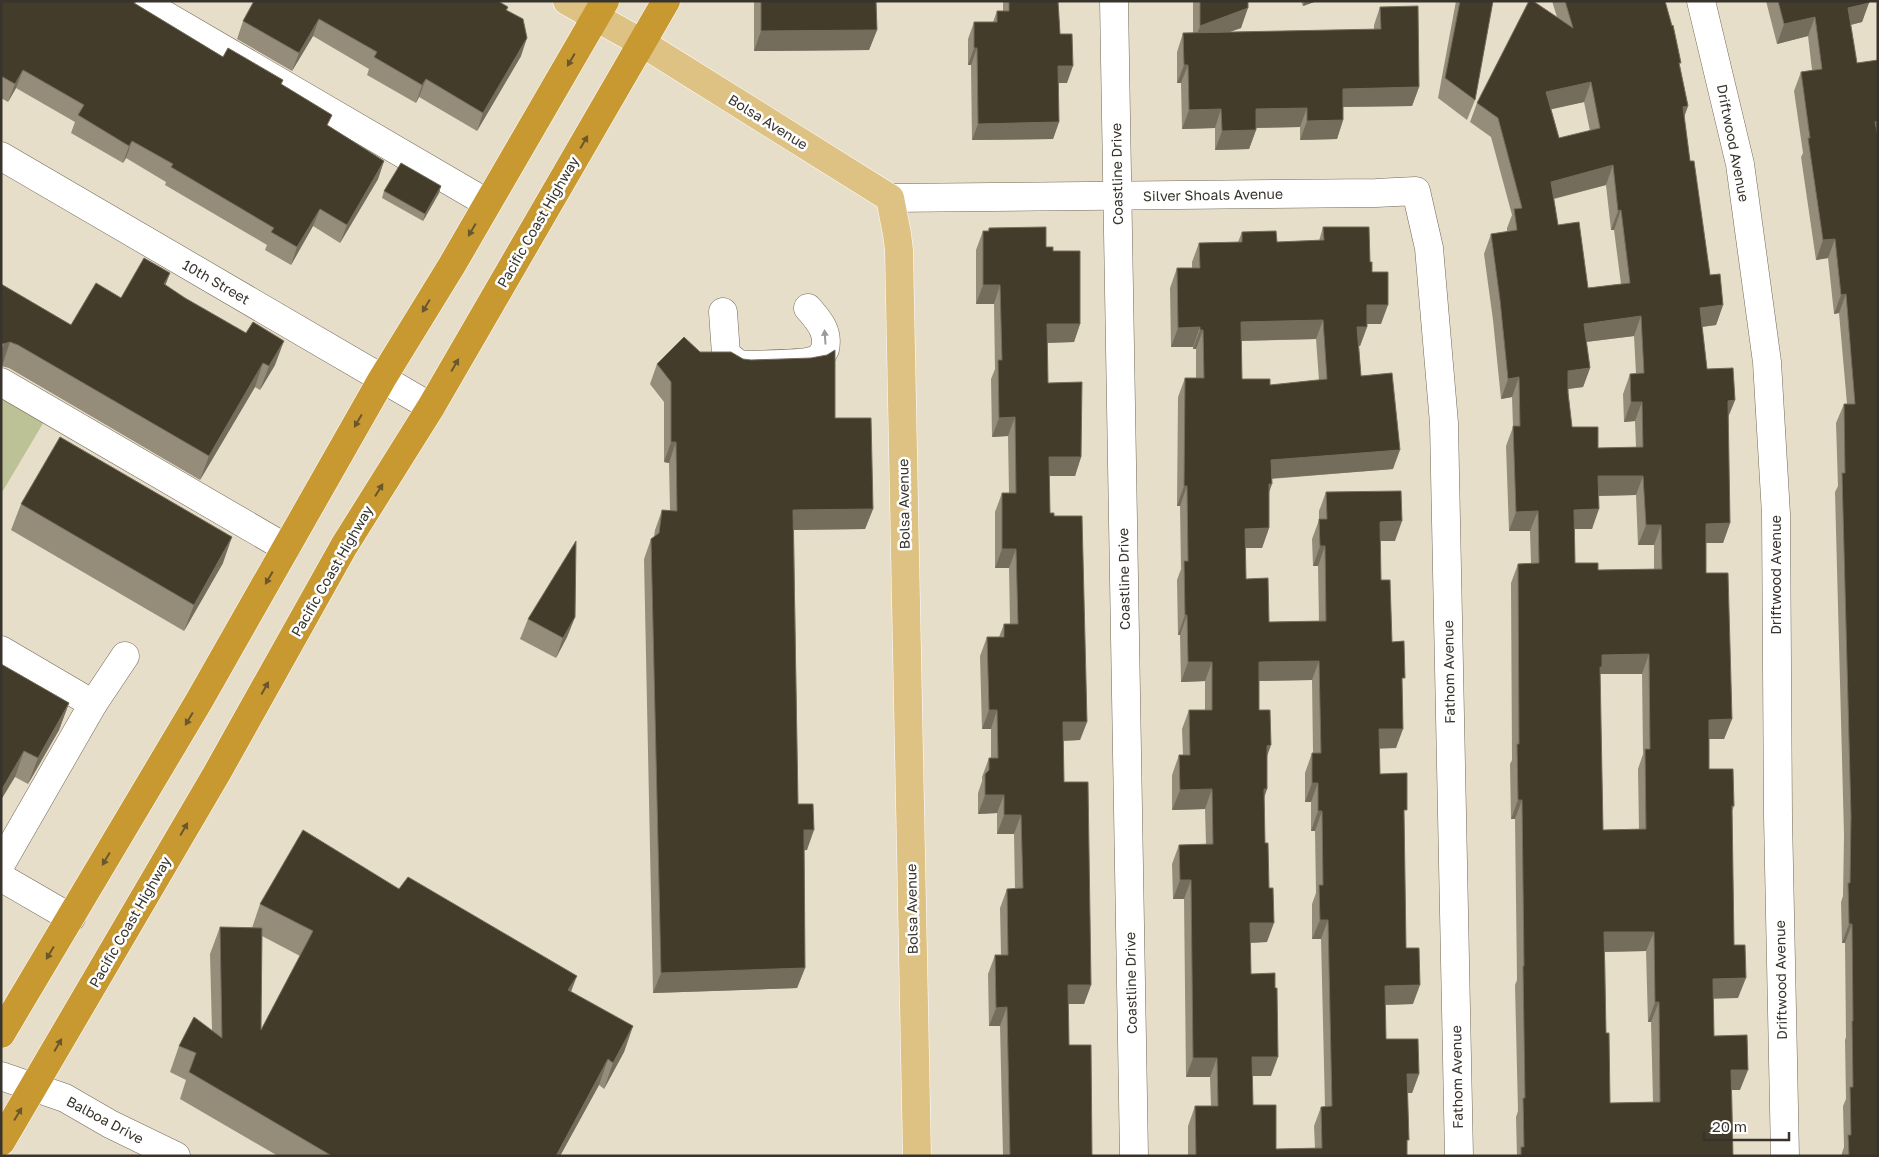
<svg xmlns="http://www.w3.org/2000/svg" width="1879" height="1157" font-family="'Golos Text',sans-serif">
  <rect width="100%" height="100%" fill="#e7deca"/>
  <!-- green -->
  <path fill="#bdc196" d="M1,396L45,420L1,494Z"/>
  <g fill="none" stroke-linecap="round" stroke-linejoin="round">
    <defs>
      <g id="minor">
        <path d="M141,1L487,203"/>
        <path d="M1114,1L1134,1156"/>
        <path d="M1701,1L1740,164L1767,362L1776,514L1778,817L1785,1156"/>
        <path d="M1,156L431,407"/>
        <path d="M890,198L1376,193L1416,191L1429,248L1444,423L1459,1156"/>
        <path d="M723,312L726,354L738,364L746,365C761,364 803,365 815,360C820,358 823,354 825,349C829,331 819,321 808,308"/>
        <path d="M1,382L286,548"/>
        <path d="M1,650L93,704L1,864"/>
        <path d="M93,704L125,656"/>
        <path d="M1,876L2,878L71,918"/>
        <path d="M1,1076L65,1098L110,1124L176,1156"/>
      </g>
      <path id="major" d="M567,1L642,43L890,198L897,234L899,250L917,1156"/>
      <g id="highway">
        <path d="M1,1034L199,701L382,379L452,265L605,1"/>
        <path d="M1,1142L217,773L344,546L431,407L666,1"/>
      </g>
    </defs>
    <!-- minor casing -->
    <use href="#minor" stroke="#716957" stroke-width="29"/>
    <!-- major casing -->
    <use href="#major" stroke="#fff" stroke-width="29"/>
    <!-- highway casing -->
    <use href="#highway" stroke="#fff" stroke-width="29"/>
    <!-- minor -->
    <use href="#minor" stroke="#fff" stroke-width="28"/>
    <!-- major -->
    <use href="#major" stroke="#dec283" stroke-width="28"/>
    <!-- highway -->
    <use href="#highway" stroke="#c89930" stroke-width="28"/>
  </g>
  <!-- wall -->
  <g fill="#958d7a" fill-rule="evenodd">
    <path d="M1,1H136L135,4L223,57L281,84L328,126L384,161L378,179L340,243L313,226L291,265L265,250L267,245L165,185L166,182L126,158L123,163L71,133L75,122L16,88L8,102L1,98Z"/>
    <path d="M754,1H876L877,30L869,50L754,51Z"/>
    <path d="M1003,1H1058L1060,34L1067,83H1059V122L1053,139L972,140L971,65H968V39L974,22H993L997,11H1003Z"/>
    <path d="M1193,1H1248L1241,28L1229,32L1374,30V25L1380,7L1419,87L1412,106L1343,107V120L1337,139L1300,140V127L1256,128V130L1249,149L1215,150V128L1182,129L1181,83H1177V52L1183,33H1193Z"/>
    <path d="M1301,1H1317L1303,6Z"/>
    <path d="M1456,1H1493L1475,100L1467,120L1438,98Z"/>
    <path d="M1552,1H1665L1680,66L1688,106L1684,117L1690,161L1710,275L1723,305L1716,325L1702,327L1707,369L1735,400L1728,417L1730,523L1723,543H1706V573L1732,719L1724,739H1709V769L1734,806L1732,811L1734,945L1738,998H1713L1714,1036L1740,1090H1732L1733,1156H1517L1516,1117L1518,1111L1515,985L1517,980L1515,819H1511L1510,764L1512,760L1511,583L1518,564L1531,563L1530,531H1509L1506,446L1513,427L1512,397L1501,399L1493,320L1484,254L1491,234L1507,232V228L1512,215L1491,137L1470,122L1477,103L1557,17ZM1584,102L1590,131L1559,138L1551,109ZM1606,185L1611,230H1614L1621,284L1588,288L1558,225L1554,199ZM1634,336L1636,374H1630L1623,394L1624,422L1635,421L1636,447L1598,448L1572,427L1568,389L1583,387L1590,368L1586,342ZM1636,495L1638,545H1654V569L1598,570L1575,563V529H1592L1598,496ZM1600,674H1642L1643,754L1638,769L1639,829L1603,830ZM1646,951L1648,1022H1651L1653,1102L1610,1103L1606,1033L1605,952Z"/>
    <path d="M1766,1H1869L1862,22L1851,25L1878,1156H1841L1844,1147L1843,1106L1846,1099L1845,1040L1846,1037L1845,943H1842L1841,902L1843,896L1844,835L1835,492L1838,486L1836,423L1844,404H1847L1839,313L1834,314L1828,258L1816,260L1801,157L1803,153L1794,91L1801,72L1812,70L1808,36L1777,44Z"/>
    <path d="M508,7L507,10L521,56L477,131L419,97L416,103L367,75L369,69L313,36L292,71L237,39L243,21Z"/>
    <path d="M441,186L439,193L423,221L382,198L384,191Z"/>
    <path d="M1323,227L1370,262L1381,324H1367V327L1360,346H1359L1361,376L1393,469L1271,479L1269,492V528L1262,548H1246V579L1269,622L1319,621L1318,566H1313L1312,539L1319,520V511L1326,492L1395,541H1380L1381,580L1392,642L1402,685L1396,748H1380V774L1404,818L1406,948L1413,1004L1385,1005L1386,1039L1419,1074L1412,1093H1408L1407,1156H1188V1126L1195,1106H1211L1210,1077H1186L1184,899H1173L1172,864L1179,845L1206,844L1205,809L1172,810V775L1179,755H1183L1182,729L1189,710H1205V681L1181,682L1180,635H1178L1177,580L1181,569L1180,506H1177L1178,397L1185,378H1196V349H1193V347H1171L1170,288L1177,268H1192V262L1199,243L1238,242L1242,232L1277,242L1319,241ZM1316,339L1319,380L1270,385L1242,379V341ZM1312,680L1313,753H1312L1305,773V802H1311V831H1315L1316,893L1312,904V939H1321L1325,1107H1321L1314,1126L1315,1148L1276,1149L1253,1105L1252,1076H1271L1251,974L1250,943L1267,942L1264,798L1267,789V757L1259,710V681Z"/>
    <path d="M989,228L1046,247L1053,251L1080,324L1074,342L1047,343L1048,383L1081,457L1075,476H1049L1050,513L1054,516L1087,722L1080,740L1063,741L1064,782L1091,985L1084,1004H1068L1069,1045L1092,1156H1003L1000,1026H989L988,974L995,955H1001L1000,908L1007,889H1015L1014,834H997V813L978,814V793L982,781V777L989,758H991V729H982L980,656L987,637H999L1004,624H1010L1009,568H995V512L1002,493H1009L1008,436L992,437L991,379L995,369L994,304H976V250L983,231H988Z"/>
    <path d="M1,284L71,325L121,298L166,285L275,365L260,390L255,387L200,480L9,368L1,366Z"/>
    <path d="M700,352L835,418L873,509L865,529L794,530L798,804L807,850H804L805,968L797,988L653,993L644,559L651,539L654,537L655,530L662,510H670L669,463L664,462V402L650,384L657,364Z"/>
    <path d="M21,504L223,563L184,631L11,530Z"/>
    <path d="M575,617L567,637L556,658L520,639L528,619Z"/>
    <path d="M1,664L69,703L59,730L28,784L15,777Z"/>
    <path d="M399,889L571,992L633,1026L624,1052L604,1089L599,1085L560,1156H278L180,1099L186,1080L170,1072L179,1046L212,1030L210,954L220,927L252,928L260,904ZM262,936L300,956L261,1030Z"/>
  </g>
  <!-- shaded-wall -->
  <g fill="#746d5b">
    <path d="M1305,1H1317L1303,6Z"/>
    <path d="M1869,3L1862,22L1841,27L1848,8Z"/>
    <path d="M1248,8L1241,28L1193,45L1200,26Z"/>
    <path d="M1815,17L1808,36L1777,44L1784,24Z"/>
    <path d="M319,19L313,36L292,71L299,53Z"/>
    <path d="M877,30L869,50L754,51L761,31Z"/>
    <path d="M527,38L521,56L477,131L483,113Z"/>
    <path d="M974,48H977L971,65H968Z"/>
    <path d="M1184,65H1188L1181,83H1177Z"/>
    <path d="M1058,66H1073L1067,83H1052Z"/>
    <path d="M23,70L16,88L8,102L15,84Z"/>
    <path d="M426,79L419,97L416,103L422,85Z"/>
    <path d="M1591,82L1584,102L1539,112L1546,92Z"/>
    <path d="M1419,87L1412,106L1336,107L1343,89Z"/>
    <path d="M1688,106L1681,125L1683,107Z"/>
    <path d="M1307,108L1300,127L1249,128L1256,109Z"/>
    <path d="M1221,109L1215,128L1182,129L1189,110Z"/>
    <path d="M1343,120L1337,139L1300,140L1307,121Z"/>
    <path d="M1878,121V139L1875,122Z"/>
    <path d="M1059,122L1053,139L972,140L978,124Z"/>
    <path d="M1256,130L1249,149L1215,150L1222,131Z"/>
    <path d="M132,141L126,158L123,163L129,146Z"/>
    <path d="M384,161L378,179L340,243L347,225Z"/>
    <path d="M1613,165L1606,185L1544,201L1551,182Z"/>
    <path d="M441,186L439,193L423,221L425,214Z"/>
    <path d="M320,209L313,226L291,265L297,247Z"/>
    <path d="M1621,210L1614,230H1611L1618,211Z"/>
    <path d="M1835,239L1828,258L1816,260L1823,240Z"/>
    <path d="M170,273L161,297L164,284Z"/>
    <path d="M983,285H1000L994,304H976Z"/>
    <path d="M1846,294L1839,313L1834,314L1841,295Z"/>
    <path d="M1367,305H1388L1381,324H1360Z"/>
    <path d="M1723,305L1716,325L1692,328L1700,308Z"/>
    <path d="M1641,316L1634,336L1577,343L1584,324Z"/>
    <path d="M1323,320L1316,339L1234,341L1241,322Z"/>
    <path d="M1047,324H1080L1074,342L1040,343Z"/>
    <path d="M1200,327L1193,347H1171L1178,328Z"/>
    <path d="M1357,327H1367L1360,346L1350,347Z"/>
    <path d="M1200,330H1203L1196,349H1193Z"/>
    <path d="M284,341L275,365L260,390L269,366Z"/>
    <path d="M10,342L2,366H1V351L4,344Z"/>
    <path d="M263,363L255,387L200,480L209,456Z"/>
    <path d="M1590,368L1583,387L1560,390L1568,371Z"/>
    <path d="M1519,377L1512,397L1501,399L1508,379Z"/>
    <path d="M1735,400L1727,420L1728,401Z"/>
    <path d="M1631,402H1642L1635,421L1624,422Z"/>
    <path d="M1015,417L1008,436L992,437L999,418Z"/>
    <path d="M671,442H676L669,463L664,462Z"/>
    <path d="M1400,450L1393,469L1263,479L1271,460Z"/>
    <path d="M1049,457H1081L1075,476H1042Z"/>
    <path d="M1598,476H1643L1636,495L1591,496Z"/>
    <path d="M1269,484H1272L1265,504Z"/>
    <path d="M1184,486H1187L1180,506H1177Z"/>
    <path d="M873,509L865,529L786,530L793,510Z"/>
    <path d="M1599,509L1592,529H1567L1574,510Z"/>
    <path d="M1538,511L1530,531H1509L1516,512Z"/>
    <path d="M1402,521L1395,541H1373L1380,522Z"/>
    <path d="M1730,523L1723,543H1699L1706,524Z"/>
    <path d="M1646,525H1661L1654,545H1638Z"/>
    <path d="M1269,528L1262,548H1238L1245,529Z"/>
    <path d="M232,537L223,563L184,631L194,605Z"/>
    <path d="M1320,546H1325L1318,566H1313Z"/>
    <path d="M1002,549H1016L1009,568H995Z"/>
    <path d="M1185,615H1187L1180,635H1178Z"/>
    <path d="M575,617L567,637L556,658L563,638Z"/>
    <path d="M1649,654L1642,674H1599L1602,655Z"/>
    <path d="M1319,661L1312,680L1252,681L1259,662Z"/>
    <path d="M1188,662H1212L1205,681L1181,682Z"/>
    <path d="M69,703L59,730L28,784L38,758Z"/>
    <path d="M989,710H997L991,729H982Z"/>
    <path d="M1732,719L1724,739H1701L1709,720Z"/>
    <path d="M1063,722H1087L1080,740L1056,741Z"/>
    <path d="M1379,729H1403L1396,748L1372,749Z"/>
    <path d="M1271,745L1264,765L1267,746Z"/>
    <path d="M24,751L15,777L1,800V791Z"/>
    <path d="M1312,783H1318L1311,802H1305Z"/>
    <path d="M1212,789L1205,809L1172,810L1180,790Z"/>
    <path d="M1264,789H1267L1260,808Z"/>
    <path d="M985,795H1004L997,813L978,814Z"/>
    <path d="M1518,800H1522L1515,819H1511Z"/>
    <path d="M1318,811H1322L1315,831H1311Z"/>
    <path d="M1004,815H1021L1014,834H997Z"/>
    <path d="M804,830H814L807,850L797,851Z"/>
    <path d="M1180,880H1191L1184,899H1173Z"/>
    <path d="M1320,920H1328L1321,939H1312Z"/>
    <path d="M1250,923H1274L1267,942L1243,943Z"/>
    <path d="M1849,924H1852L1845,943H1842Z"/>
    <path d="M1604,932H1654L1646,951L1597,952Z"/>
    <path d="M805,968L797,988L653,993L661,973Z"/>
    <path d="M577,976L567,1002L568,990Z"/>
    <path d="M1746,978L1738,998L1706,999L1713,979Z"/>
    <path d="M1068,985H1091L1084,1004H1061Z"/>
    <path d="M1420,985L1413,1004L1378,1005L1385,986Z"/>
    <path d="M1655,1002H1659L1651,1022H1648Z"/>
    <path d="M1007,1007L1000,1026H989L996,1008Z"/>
    <path d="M633,1026L624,1052L604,1089L613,1063Z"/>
    <path d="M1252,1057H1278L1271,1076H1245Z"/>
    <path d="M1193,1058H1217L1210,1077H1186Z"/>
    <path d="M608,1059L599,1085L560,1156H556Z"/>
    <path d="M1731,1070H1748L1740,1090H1724Z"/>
    <path d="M1407,1074H1419L1412,1093H1400Z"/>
  </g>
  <!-- building -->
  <g fill="#433c2b" stroke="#746d5b" fill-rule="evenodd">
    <path d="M1,1H135L134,3L223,57L228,48L283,80L281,84L332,115L327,125L384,161L347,225L320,209L297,247L271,232L274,228L171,167L173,164L132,141L129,146L78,115L84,105L23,70L15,84L1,76Z"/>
    <path d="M254,1H498L508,7L506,10L523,19L527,38L483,113L426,79L422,85L374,57L377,52L319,19L299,53L243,21Z"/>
    <path d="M761,1H876L877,30L761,31Z"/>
    <path d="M1009,1H1058L1060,34H1072L1073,66H1058L1059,122L978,124L977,48H974V22H997V11H1009Z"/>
    <path d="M1200,1H1248V8L1200,26Z"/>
    <path d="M1460,1H1493L1475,100L1445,78Z"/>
    <path d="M1529,1H1533L1573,28L1565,1H1665L1672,26L1673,25L1681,63H1679L1688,106L1683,107L1690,161H1694L1710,275L1720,274L1723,305L1700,308L1707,369L1733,368L1735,400L1728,401L1730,523L1706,524V573H1728L1732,719L1709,720V769H1733L1734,806H1732L1734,945H1745L1746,978L1713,979L1714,1036L1747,1035L1748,1070H1731L1733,1156H1521V1147H1524L1523,1098H1525L1523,966H1524L1522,800H1518L1517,744H1519L1518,564L1539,563L1538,511L1516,512L1513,426H1520L1519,377L1508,379L1500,300L1491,234L1517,230L1514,209L1522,208L1498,118L1477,103ZM1591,82L1600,128L1559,138L1546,92ZM1613,165L1618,211L1621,210L1630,283L1588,288L1579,222L1558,225L1551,182ZM1641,316L1644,373L1630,374L1631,402H1642L1643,447L1598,448V427H1572L1568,393V371L1590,368L1584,324ZM1598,476H1643L1646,525H1661L1662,569L1598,570V563H1575L1574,510L1599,509ZM1649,654L1650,749H1645L1646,829L1603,830L1600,667H1602V655ZM1604,932H1654L1655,1002H1659L1660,1102L1610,1103L1609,1033H1606Z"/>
    <path d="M1778,1H1869V3L1848,8L1857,63L1878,60V121L1875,122L1878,136V1156H1849L1848,1135H1851L1850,1087H1853L1852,1021H1853L1852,924H1849L1848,883H1850L1851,816L1842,473H1845L1844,404H1855L1846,294L1841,295L1835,239L1823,240L1808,138H1810L1801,72L1822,69L1815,17L1784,24Z"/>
    <path d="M1418,6L1419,87L1343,89V120L1307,121V108L1256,109V130L1222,131L1221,109L1189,110L1188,65H1184L1183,33L1381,29L1380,7Z"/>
    <path d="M401,163L441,186L425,214L384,191Z"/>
    <path d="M1046,227V247H1053V251H1080V324H1047L1048,383L1082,382L1081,457H1049L1050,513H1054V516H1082L1087,722H1063L1064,782H1088L1091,985H1068L1069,1045H1091L1092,1156H1010L1007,1007L996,1008L995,955H1008L1007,889L1023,888L1021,815H1004V795H985V774L989,770V758H998L997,710H989L987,637H1004V624H1018L1016,549H1002V493H1016L1015,417L999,418L998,360H1002L1000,285H983V231H989V228Z"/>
    <path d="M1323,227H1369L1370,262H1372V272H1388V305H1367V327H1357L1361,376L1392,373L1400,450L1271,460L1272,484H1269V528L1245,529L1246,579L1268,578L1269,622L1326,621L1325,546H1320L1319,519H1327L1326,492L1401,491L1402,521L1380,522L1381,580H1390L1392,642L1404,641L1405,678H1402L1403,729H1379L1380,774L1407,773V810H1404L1406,948H1419L1420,985L1385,986L1386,1039H1418L1419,1074H1407L1409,1140H1407V1156H1196L1195,1106H1218L1217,1058H1193L1191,880H1180L1179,845L1213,844L1212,789L1180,790L1179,755H1190L1189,710H1212V662H1188L1187,615H1185L1184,561H1188L1187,486H1184L1185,378H1204L1203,330H1200V327L1178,328L1177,268H1200L1199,243L1242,242V232L1276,231L1277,242L1324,240ZM1323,320L1327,379L1270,385V379H1242L1241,322ZM1319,661L1321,753H1312V783H1318V811H1322L1323,885H1319L1320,920H1328L1332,1106L1321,1107L1322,1148L1276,1149V1105H1253L1252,1057H1278L1277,988H1275V973L1251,974L1250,923H1274L1273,888H1269L1268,843H1265L1264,789H1267V746L1271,745L1270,710H1259V662Z"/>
    <path d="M144,258L170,273L164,284L185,298L246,333L253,322L284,341L269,366L263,363L209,456L18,345L10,342L4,344L1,343V284L71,325L96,283L121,298Z"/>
    <path d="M684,337L700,352H731L743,359L751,360L811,358L827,355L835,350V418H871L873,509L793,510L798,804H813L814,830H804L805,968L661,973L651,539L659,533L662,510L677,511L676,442H671V382L657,364Z"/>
    <path d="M60,437L232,537L194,605L21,504Z"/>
    <path d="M576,541L575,617L563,638L528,619Z"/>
    <path d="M1,664L69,703L38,758L24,751L1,791Z"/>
    <path d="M303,830L399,889L408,877L577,976L568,990L633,1026L613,1063L608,1059L556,1156H332L189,1072L196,1053L179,1046L194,1017L222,1038L220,927L262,928L261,1030L313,931L260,904Z"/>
  </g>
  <!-- one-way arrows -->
  <defs><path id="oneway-solid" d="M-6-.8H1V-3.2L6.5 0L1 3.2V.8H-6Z" transform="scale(1.25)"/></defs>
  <g fill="#6a572e">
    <use href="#oneway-solid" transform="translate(571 60) rotate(120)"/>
    <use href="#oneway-solid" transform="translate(584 142) rotate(-60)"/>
    <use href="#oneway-solid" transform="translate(472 230) rotate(120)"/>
    <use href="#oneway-solid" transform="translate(426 306) rotate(121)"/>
    <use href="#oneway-solid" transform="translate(455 365) rotate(-60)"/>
    <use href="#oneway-solid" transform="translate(358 421) rotate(120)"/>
    <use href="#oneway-solid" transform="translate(379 490) rotate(-58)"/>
    <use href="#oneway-solid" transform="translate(269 578) rotate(120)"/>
    <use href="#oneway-solid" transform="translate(265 688) rotate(-61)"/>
    <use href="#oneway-solid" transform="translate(189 719) rotate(121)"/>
    <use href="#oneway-solid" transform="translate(184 829) rotate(-60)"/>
    <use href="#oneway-solid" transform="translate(106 859) rotate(121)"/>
    <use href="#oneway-solid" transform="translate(50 953) rotate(121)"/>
    <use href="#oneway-solid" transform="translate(58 1045) rotate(-60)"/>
    <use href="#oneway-solid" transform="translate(18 1114) rotate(-59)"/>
  </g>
  <use fill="#9c9a96" href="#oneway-solid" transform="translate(825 337) rotate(-94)"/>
  <g text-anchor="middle" stroke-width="5" stroke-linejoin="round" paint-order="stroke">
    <!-- street labels -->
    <g font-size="14" fill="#38342d" stroke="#fff">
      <text transform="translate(768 122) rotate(32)" y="5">Bolsa Avenue</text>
      <text transform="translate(1733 143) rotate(79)" y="5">Driftwood Avenue</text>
      <text transform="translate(1117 174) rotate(-91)" y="5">Coastline Drive</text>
      <text transform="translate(1213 195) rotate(-1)" y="5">Silver Shoals Avenue</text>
      <text transform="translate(538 222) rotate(-60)" y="5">Pacific Coast Highway</text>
      <text transform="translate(216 282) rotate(30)" y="5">10th Street</text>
      <text transform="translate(904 504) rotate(-91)" y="5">Bolsa Avenue</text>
      <text transform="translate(332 571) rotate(-60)" y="5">Pacific Coast Highway</text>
      <text transform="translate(1776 575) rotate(-90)" y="5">Driftwood Avenue</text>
      <text transform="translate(1124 579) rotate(-91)" y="5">Coastline Drive</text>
      <text transform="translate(1449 672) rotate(-91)" y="5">Fathom Avenue</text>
      <text transform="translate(912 909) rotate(-91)" y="5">Bolsa Avenue</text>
      <text transform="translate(130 922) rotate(-60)" y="5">Pacific Coast Highway</text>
      <text transform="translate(1781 980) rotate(-91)" y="5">Driftwood Avenue</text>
      <text transform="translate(1131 983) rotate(-91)" y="5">Coastline Drive</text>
      <text transform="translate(1457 1077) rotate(-91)" y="5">Fathom Avenue</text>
      <text transform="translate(105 1120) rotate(28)" y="5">Balboa Drive</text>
    </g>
  </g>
  <!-- border -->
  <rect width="1879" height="1157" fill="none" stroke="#38342d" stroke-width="5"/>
  <!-- scale -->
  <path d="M1704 1132v8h85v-8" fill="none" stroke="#38342d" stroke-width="2.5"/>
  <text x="1712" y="1132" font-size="15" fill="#38342d" stroke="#ffffff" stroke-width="4" paint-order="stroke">20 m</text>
</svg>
